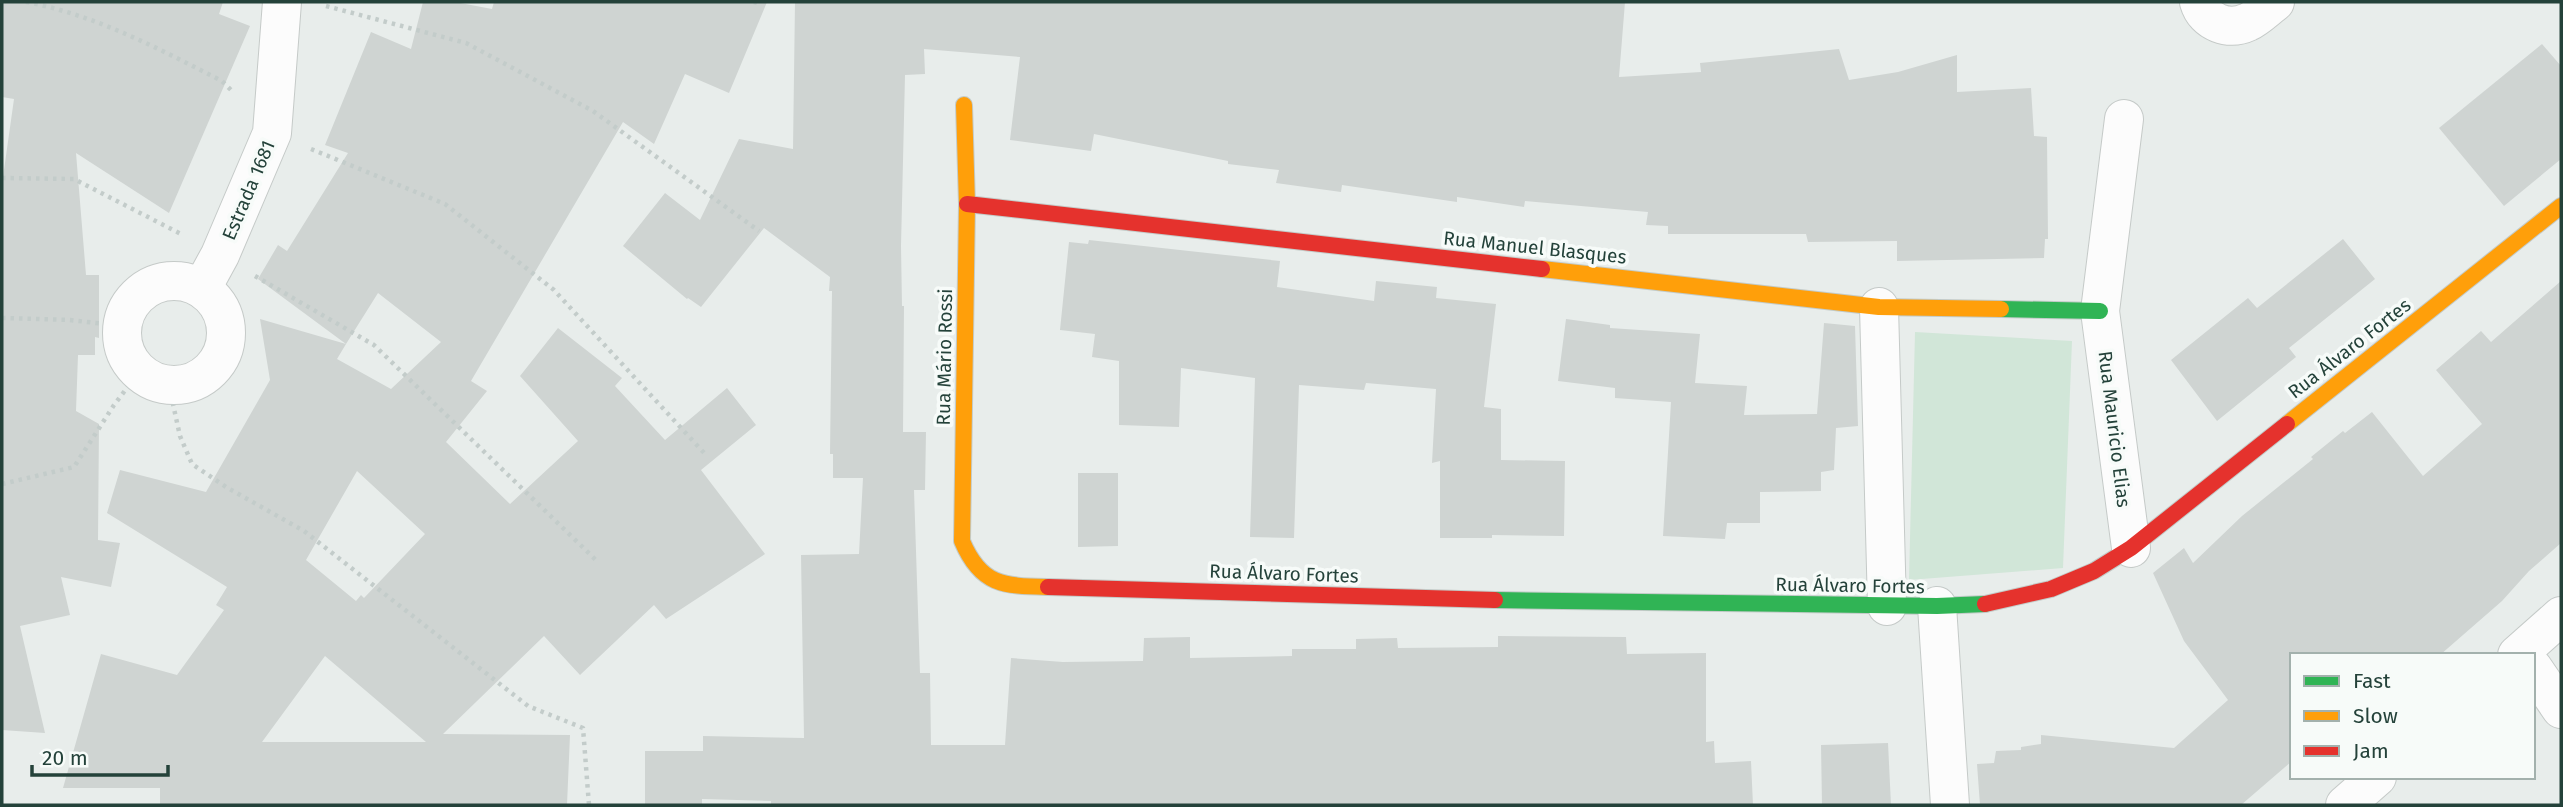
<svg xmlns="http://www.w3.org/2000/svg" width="2563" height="807" font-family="'Fira Sans',sans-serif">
  <rect width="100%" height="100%" fill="#e8edeb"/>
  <!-- green -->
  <path fill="#d1e6d8" d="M1915,332L2072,341L2063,568L1909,580Z"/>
  <!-- building -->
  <g fill="#cfd4d2" fill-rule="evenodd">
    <path d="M2,2H223L219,14L250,26L169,213L76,153L86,275H99V338L95,337V355H78L76,411L99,424L98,540L120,543L111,587L61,577L70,615L20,626L45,733L2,730V184L14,99L2,97Z"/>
    <path d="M423,2H455L492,9L494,2H767L729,93L685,74L654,144L623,122L471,381L487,391L446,442L510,504L578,441L520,376L558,328L622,378L615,386L665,440L727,388L756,425L701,470L765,554L666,619L654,605L580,675L544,636L443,734L570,735L567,805H160V788H63L101,654L177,675L224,610L216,605L227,587L107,513L120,470L206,492L270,380L260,319L346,344L337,359L391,389L441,342L378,293L346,344L258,279L278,245L287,251L348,153L325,145L371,32L411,49ZM357,471L425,534L364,598L361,595L356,601L306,560ZM325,656L426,742H262Z"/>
    <path d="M795,2H1625L1619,77L1701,72L1700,63L1839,49L1849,80L1898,72L1957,55V92L2031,88L2034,136L2047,137L2048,239H2045L2044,258L1897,261V241L1808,242L1806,234H1668V226L1646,225L1648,212L1525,201L1524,207L1457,197V202L1342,185L1341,192L1276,183L1279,170L1228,164V161L1094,134L1091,151L1010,140L1020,57L924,49L925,74L905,75L901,246L902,306H904L903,432H926L925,490H914L920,673H930L931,745H1005L1011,658L1063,662L1143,661L1144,638L1190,637V658L1292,656V649H1356V639L1397,638L1398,648L1498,647V636L1626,637L1627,654L1706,653V742L1714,741L1715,763L1751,761L1753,805H771V801L702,799V805H645V751H703V736L804,738L801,555L859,554L863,478H833V454H830L832,291H829L830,277L764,228L701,307L688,298L687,299L623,246L665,193L700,220L739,139L793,149Z"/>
    <path d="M2542,44L2561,66V159L2504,206L2439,128Z"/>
    <path d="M2343,239L2375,279L2289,348L2296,357L2217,421L2171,360L2248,298L2257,308Z"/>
    <path d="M1089,240L1280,261L1277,287L1374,301L1376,281L1437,287L1436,298L1496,304L1484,407L1501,409V460L1565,461L1564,536L1492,535V538H1440V461L1432,463L1436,389L1366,383L1364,390L1299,385L1294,538L1250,537L1255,378L1181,368L1179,427L1119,425V361L1092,357L1095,334L1060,330L1069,242L1088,244Z"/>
    <path d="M2561,281V543L2529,571L2502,601L2440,655H2292V761L2241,805H1980L1977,764L1994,763L1996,751L2021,750V747L2041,744V735L2174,748L2228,700L2184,641L2153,573L2184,548L2193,563L2242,516L2313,459L2311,457L2343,431L2345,433L2372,412L2423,476L2482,424L2436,370L2481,331L2491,342Z"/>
    <path d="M1566,319L1610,325V328L1700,334L1695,383L1747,386L1744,415L1817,414L1824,323L1855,326L1858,426L1836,428L1834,470L1821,472V491L1760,492V523H1727L1725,539L1663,536L1671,402L1615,398V388L1558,381Z"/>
    <path d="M1078,473H1118V546L1078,547Z"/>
    <path d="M1888,743L1891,805H1822L1821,745Z"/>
  </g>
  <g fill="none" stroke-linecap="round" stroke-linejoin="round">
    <defs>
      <g id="street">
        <path d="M2199,2C2205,23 2229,31 2248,22C2257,18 2267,8 2275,2"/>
        <path d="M2124,119L2100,311L2131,548"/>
        <circle cx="174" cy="333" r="52"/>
        <path d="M202,288L220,255L272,133L282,2"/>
        <path d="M1879,307L1887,606"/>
        <path d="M1937,606L1950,805"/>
        <path d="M2517,655L2561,616"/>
        <path d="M2533,668L2561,709"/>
        <path d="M2345,805L2377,777"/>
      </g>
      <g id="fast">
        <path d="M2001,309L2100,311"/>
        <path d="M1495,600L1937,606L1985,604"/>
      </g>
      <g id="slow">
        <path d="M964,105L967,204L962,541C981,586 1004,586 1048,587"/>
        <path d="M1542,269L1879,307L2001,309"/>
        <path d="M2287,424L2561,206"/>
      </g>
      <g id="jam">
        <path d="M967,204L1542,269"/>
        <path d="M1048,587L1495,600"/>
        <path d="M1985,604L2051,589L2094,571L2131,548L2287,424"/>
      </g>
    </defs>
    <!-- street casing -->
    <use href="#street" stroke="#c5cac8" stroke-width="40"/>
    <!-- fast casing -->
    <use href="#fast" stroke="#c3cbc8" stroke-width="18"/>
    <!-- slow casing -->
    <use href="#slow" stroke="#c3cbc8" stroke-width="18"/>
    <!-- jam casing -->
    <use href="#jam" stroke="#c3cbc8" stroke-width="18"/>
    <!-- path -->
    <g stroke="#c3ccca" stroke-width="4.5" stroke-dasharray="3.5 5" stroke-linecap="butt">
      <path d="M26,2C96,15 159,49 222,81L232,91"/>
      <path d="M754,2L757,3"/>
      <path d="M326,6L466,43L593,111L759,231"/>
      <path d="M311,149L445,204L554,290L706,455"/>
      <path d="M2,178L74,179L183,235"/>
      <path d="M255,276L374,345L598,562"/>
      <path d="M2,318L70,320L122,326"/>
      <path d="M169,386L180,436L192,464L226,487L304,531L528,706L583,728L589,805"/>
      <path d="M2,484L74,467L114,405L139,372"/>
    </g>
    <!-- street -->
    <use href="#street" stroke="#fcfcfc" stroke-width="38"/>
    <!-- fast -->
    <use href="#fast" stroke="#30b455" stroke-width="16"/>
    <!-- slow -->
    <use href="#slow" stroke="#ff9f0a" stroke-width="16"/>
    <!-- jam -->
    <use href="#jam" stroke="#e5322d" stroke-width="16"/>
  </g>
  <g text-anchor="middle" stroke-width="7" stroke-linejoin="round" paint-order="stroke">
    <!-- street labels -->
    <g font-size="19" fill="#24423a" stroke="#f7fbf9">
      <text transform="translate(248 190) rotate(-67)" y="7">Estrada 1681</text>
      <text transform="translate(1535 247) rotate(6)" y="7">Rua Manuel Blasques</text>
      <text transform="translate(2349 348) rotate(-38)" y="7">Rua Álvaro Fortes</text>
      <text transform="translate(944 357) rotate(-89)" y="7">Rua Mário Rossi</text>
      <text transform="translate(2115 429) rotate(83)" y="7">Rua Mauricio Elias</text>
      <text transform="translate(1284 573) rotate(2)" y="7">Rua Álvaro Fortes</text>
      <text transform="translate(1850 585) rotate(1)" y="7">Rua Álvaro Fortes</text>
    </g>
  </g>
  <!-- border -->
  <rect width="2563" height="807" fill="none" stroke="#24423a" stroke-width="7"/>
  <!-- legend -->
  <rect x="2290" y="653" width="245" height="126" fill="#f7fbf9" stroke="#a3b1ad" stroke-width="2"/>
  <rect x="2304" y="676" width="35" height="10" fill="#30b455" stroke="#a3b1ad" stroke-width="2"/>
  <text x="2353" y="688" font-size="21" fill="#24423a">Fast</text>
  <rect x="2304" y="711" width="35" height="10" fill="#ff9f0a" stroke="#a3b1ad" stroke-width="2"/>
  <text x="2353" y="723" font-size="21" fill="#24423a">Slow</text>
  <rect x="2304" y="746" width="35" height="10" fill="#e5322d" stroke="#a3b1ad" stroke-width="2"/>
  <text x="2353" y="758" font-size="21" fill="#24423a">Jam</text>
  <!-- scale -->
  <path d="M32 765v10h136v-10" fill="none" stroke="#24423a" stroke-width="3.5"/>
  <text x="42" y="765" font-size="21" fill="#24423a" stroke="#f7fbf9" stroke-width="5" paint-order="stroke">20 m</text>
</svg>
